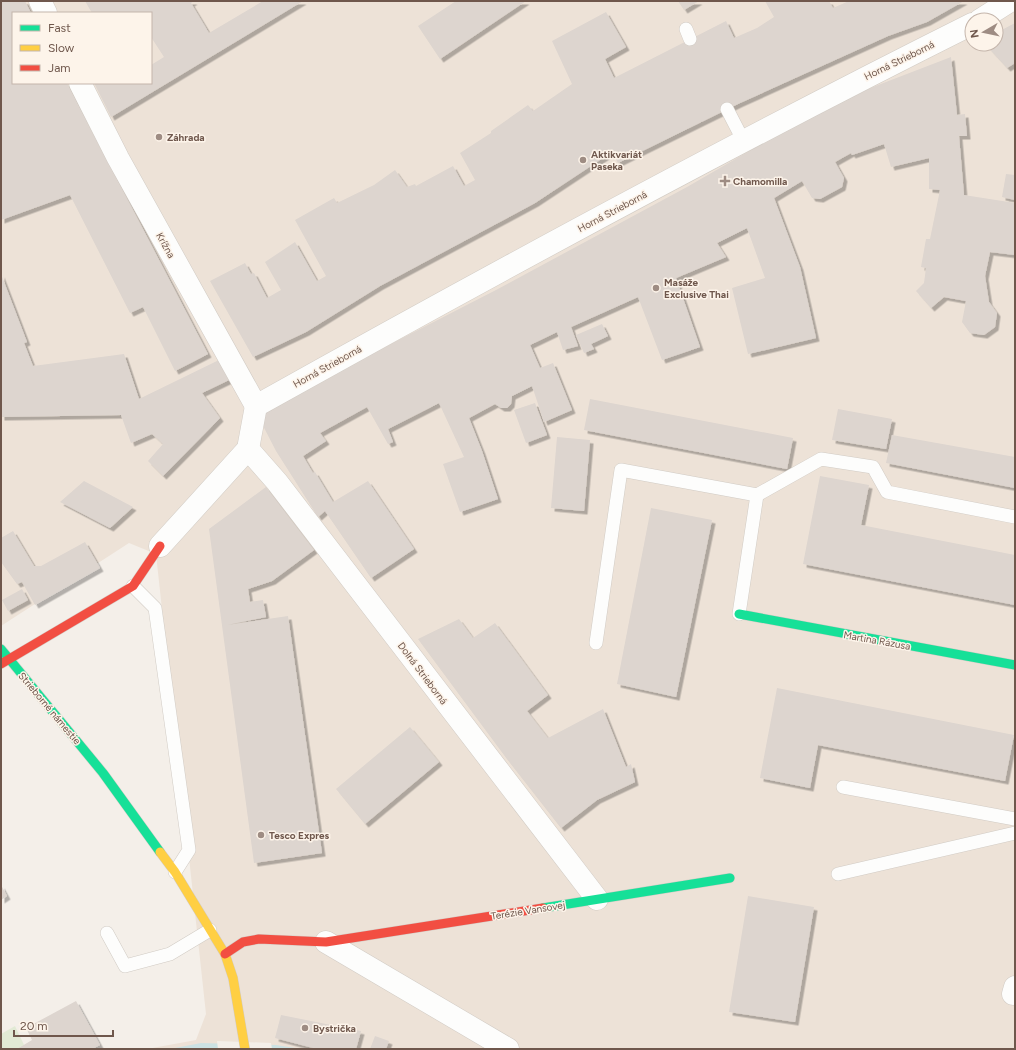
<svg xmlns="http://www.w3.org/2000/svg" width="1016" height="1050" font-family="Figtree,sans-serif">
  <defs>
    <filter id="shadow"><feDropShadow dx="3.5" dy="3.5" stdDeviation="0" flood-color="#0004"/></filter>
  </defs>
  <rect width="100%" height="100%" fill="#f4efe9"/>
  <!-- residential -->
  <path fill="#ede2d7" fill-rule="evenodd" d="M1,1H1015V1049H147L196,1040L206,1014L156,554L129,543L1,626ZM13,13H151V83H13ZM972,20H996V44H972Z"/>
  <!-- green -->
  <path fill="#e2ead5" d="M15,1026L26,1049H1V1034Z"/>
  <!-- water -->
  <path fill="#cce2e3" d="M201,1043L276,1045L301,1049H170Z"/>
  <!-- pier -->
  <path fill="#f4efe9" d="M217,1041L271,1043L272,1049H218Z"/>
  <!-- building -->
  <g fill="#ddd5cf" filter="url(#shadow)">
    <path d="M1,1H25L31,13H13V83H67L208,354L175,371L143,307L130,313L70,195L1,220Z"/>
    <path d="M85,1H194L191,3L209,33L263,1H303L111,117L94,83H151V65L164,57L151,37V13H92Z"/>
    <path d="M456,1H526L440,59L418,26Z"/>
    <path d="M678,1H699L684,10Z"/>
    <path d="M765,1H829L833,8L849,1H964L927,22L888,36L740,103L618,163L612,152L535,203L380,286L306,332L253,357L210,281L245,263L251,274L254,273L267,298L281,290L265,262L295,242L317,281L326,276L295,220L334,198L337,203L374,185L395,170L407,187L415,184L416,186L453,166L464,186L475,180L460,153L491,133V131L528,105L533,111L572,84L552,41L606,12L626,47L605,59L614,78L726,21L734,38L757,28L774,17Z"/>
    <path d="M1015,23V63L1007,68L985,44H996V33Z"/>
    <path d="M951,57L957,115L965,114L967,136H959L964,195L1015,203V255L990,252L985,276L989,302L997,313L995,327L984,335L970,333L962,322L966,301L944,297L931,308L916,291L924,283L926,268L921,267L926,239H930L940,190L929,189V158L891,167L884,144L852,155L851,153L835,162L844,178L842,187L820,199L812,198L802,181L774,198L800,267L816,338L748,354L732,288L765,278L747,228L717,243L726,257L676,278L700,347L662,360L638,297L571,327L578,346L563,350L557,332L530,345L540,368L553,363L572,410L544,422L532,386L512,396L511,404L507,408H501L495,404L469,418L482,451L498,499L460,512L443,464L464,457L439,403L388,429L393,442L388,444L367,407L320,433L326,441L303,456L313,473L315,472L333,502L368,481L414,549L371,578L325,511L318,517L276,451L258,416L344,368L496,290L687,187L834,102Z"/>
    <path d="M1006,174L1015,175V200L1002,197Z"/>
    <path d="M1,274L27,342L24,343L33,366L124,354L139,399L219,360L229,380L202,393L220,418L163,476L148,461L163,444L152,434L131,443L121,415L1,417Z"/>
    <path d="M602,324L608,336L591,344L594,349L584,353L576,335Z"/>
    <path d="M590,399L793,438L787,469L584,430Z"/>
    <path d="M535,403L547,435L526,443L514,410Z"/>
    <path d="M838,409L892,419L886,449L832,440Z"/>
    <path d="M892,435L1015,457V488L886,463Z"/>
    <path d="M557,437L590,440L584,511L551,508Z"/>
    <path d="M820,476L869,485L861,525L1015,555V605L803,564Z"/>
    <path d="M84,481L133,507L110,528L60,502Z"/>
    <path d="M266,487L314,550L272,581L248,589L250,602L263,600L266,617L227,625L288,616L322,853L254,863L209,529Z"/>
    <path d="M651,508L712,520L676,697L617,684Z"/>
    <path d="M13,531L34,566H41L85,542L100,568L35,605L22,582L17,584L1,562V538Z"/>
    <path d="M22,589L28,600L8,611L2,600Z"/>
    <path d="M459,619L473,638L495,623L548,695L527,711L548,738L603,709L626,767L631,764L635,782L597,800L561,828L507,759L418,639Z"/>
    <path d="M777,688L1014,735L1005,781L818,745L810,788L760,778Z"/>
    <path d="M410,727L439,762L365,824L336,789Z"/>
    <path d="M1,885L7,896L1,900Z"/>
    <path d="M748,896L814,907L795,1022L729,1012Z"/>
    <path d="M76,1001L100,1045L92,1049H17L32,1040L26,1028Z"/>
    <path d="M281,1015L361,1031L356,1049H317L275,1038Z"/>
    <path d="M375,1036L389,1041L386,1049H370Z"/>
  </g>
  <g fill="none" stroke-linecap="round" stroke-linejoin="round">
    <defs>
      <g id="lane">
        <path d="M686,29L690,39"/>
        <path d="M727,109L743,140"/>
        <path d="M757,495L821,459L873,467L887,492L1015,517"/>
        <path d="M133,586L155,608L189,850L175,872"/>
        <path d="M596,643L621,470L757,495L739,614"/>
        <path d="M843,787L1015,819"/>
        <path d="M838,874L1015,833"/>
        <path d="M107,933L125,966L170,954L210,930"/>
      </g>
      <g id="street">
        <path d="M40,1L46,13"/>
        <path d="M980,20L1010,1"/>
        <path d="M80,83L118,158L256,406"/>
        <path d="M256,406C492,274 730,145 972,24"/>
        <path d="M248,449L277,482L597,899"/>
        <path d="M160,546L248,449L256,406"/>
        <path d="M326,942L508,1049"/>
        <path d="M1013,994L1015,987"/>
      </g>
      <g id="fast">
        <path d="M739,614L1015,665"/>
        <path d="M1,649L103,773L160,852"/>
        <path d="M543,908L730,878"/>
      </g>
      <path id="slow" d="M160,852L175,872L225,954L233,978L245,1049"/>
      <g id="jam">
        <path d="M1,664L133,586L160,546"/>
        <path d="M225,954L243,942L259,939L326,942L543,908"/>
      </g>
    </defs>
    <!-- lane casing -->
    <use href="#lane" stroke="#d1cbc4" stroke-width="14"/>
    <!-- street casing -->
    <use href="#street" stroke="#d1cbc4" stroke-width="23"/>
    <!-- fast casing -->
    <use href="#fast" stroke="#d3ccc6" stroke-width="10"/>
    <!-- slow casing -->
    <use href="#slow" stroke="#d3ccc6" stroke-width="10"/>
    <!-- jam casing -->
    <use href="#jam" stroke="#d3ccc6" stroke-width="10"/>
    <!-- lane -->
    <use href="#lane" stroke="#fdfdfc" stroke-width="13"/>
    <!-- street -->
    <use href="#street" stroke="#fdfdfc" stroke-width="22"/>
    <!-- fast -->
    <use href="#fast" stroke="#16e098" stroke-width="9"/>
    <!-- slow -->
    <use href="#slow" stroke="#ffcf43" stroke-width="9"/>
    <!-- jam -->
    <use href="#jam" stroke="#f24e42" stroke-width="9"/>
  </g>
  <!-- markers -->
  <g fill="#9e8c83" stroke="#fdf4ea" stroke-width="1.5">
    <circle cx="159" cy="137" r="4"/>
    <circle cx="583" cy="160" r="4"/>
    <path d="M723 175h4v4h4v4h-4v4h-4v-4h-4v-4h4z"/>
    <circle cx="656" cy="288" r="4"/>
    <circle cx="261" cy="835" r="4"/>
    <circle cx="305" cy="1028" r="4"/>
  </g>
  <g text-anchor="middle" stroke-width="3" stroke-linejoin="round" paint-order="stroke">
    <!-- street labels -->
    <g font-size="10" fill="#6f574c" stroke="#fdf4ea">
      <text transform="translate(899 60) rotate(-26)" y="4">Horná Strieborná</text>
      <text transform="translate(612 211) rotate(-28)" y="4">Horná Strieborná</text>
      <text transform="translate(166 245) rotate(61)" y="4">Krížna</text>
      <text transform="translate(327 366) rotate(-29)" y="4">Horná Strieborná</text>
      <text transform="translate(877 640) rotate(10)" y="4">Martina Rázusa</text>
      <text transform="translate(423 673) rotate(53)" y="4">Dolná Strieborná</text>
      <text transform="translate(50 708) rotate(50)" y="4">Strieborné námestie</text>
      <text transform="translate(528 910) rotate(-9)" y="4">Terézie Vansovej</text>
    </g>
    <!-- poi labels -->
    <g font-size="10" font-weight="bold" fill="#6f574c" stroke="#fdf4ea" text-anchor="start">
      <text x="167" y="141">Záhrada</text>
      <text x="591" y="158">Aktikvariát<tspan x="591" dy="12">Paseka</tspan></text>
      <text x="733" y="185">Chamomilla</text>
      <text x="664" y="286">Masáže<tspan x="664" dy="12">Exclusive Thai</tspan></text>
      <text x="269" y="839">Tesco Expres</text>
      <text x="313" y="1032">Bystrička</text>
    </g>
  </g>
  <!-- border -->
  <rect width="1016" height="1050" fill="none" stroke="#6f574c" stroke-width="4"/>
  <!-- legend -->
  <rect x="12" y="12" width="140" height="72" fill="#fdf4ea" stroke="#c4b5ab"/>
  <rect x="20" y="25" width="20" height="6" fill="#16e098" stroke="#c4b5ab"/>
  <text x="48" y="32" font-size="12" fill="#6f574c">Fast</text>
  <rect x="20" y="45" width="20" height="6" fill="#ffcf43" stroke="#c4b5ab"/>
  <text x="48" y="52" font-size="12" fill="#6f574c">Slow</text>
  <rect x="20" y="65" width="20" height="6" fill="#f24e42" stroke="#c4b5ab"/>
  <text x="48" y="72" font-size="12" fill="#6f574c">Jam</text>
  <!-- north arrow -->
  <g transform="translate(984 32) rotate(261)"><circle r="19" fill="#fdf4ea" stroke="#c4b5ab"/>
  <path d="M0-3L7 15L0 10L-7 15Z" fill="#9e8c83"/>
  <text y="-6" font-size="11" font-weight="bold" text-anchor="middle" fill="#6f574c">N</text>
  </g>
  <!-- scale -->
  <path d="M14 1030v6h99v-6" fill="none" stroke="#6f574c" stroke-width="2"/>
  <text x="20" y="1030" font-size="12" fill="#6f574c" stroke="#fdf4ea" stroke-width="3" paint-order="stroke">20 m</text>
</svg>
